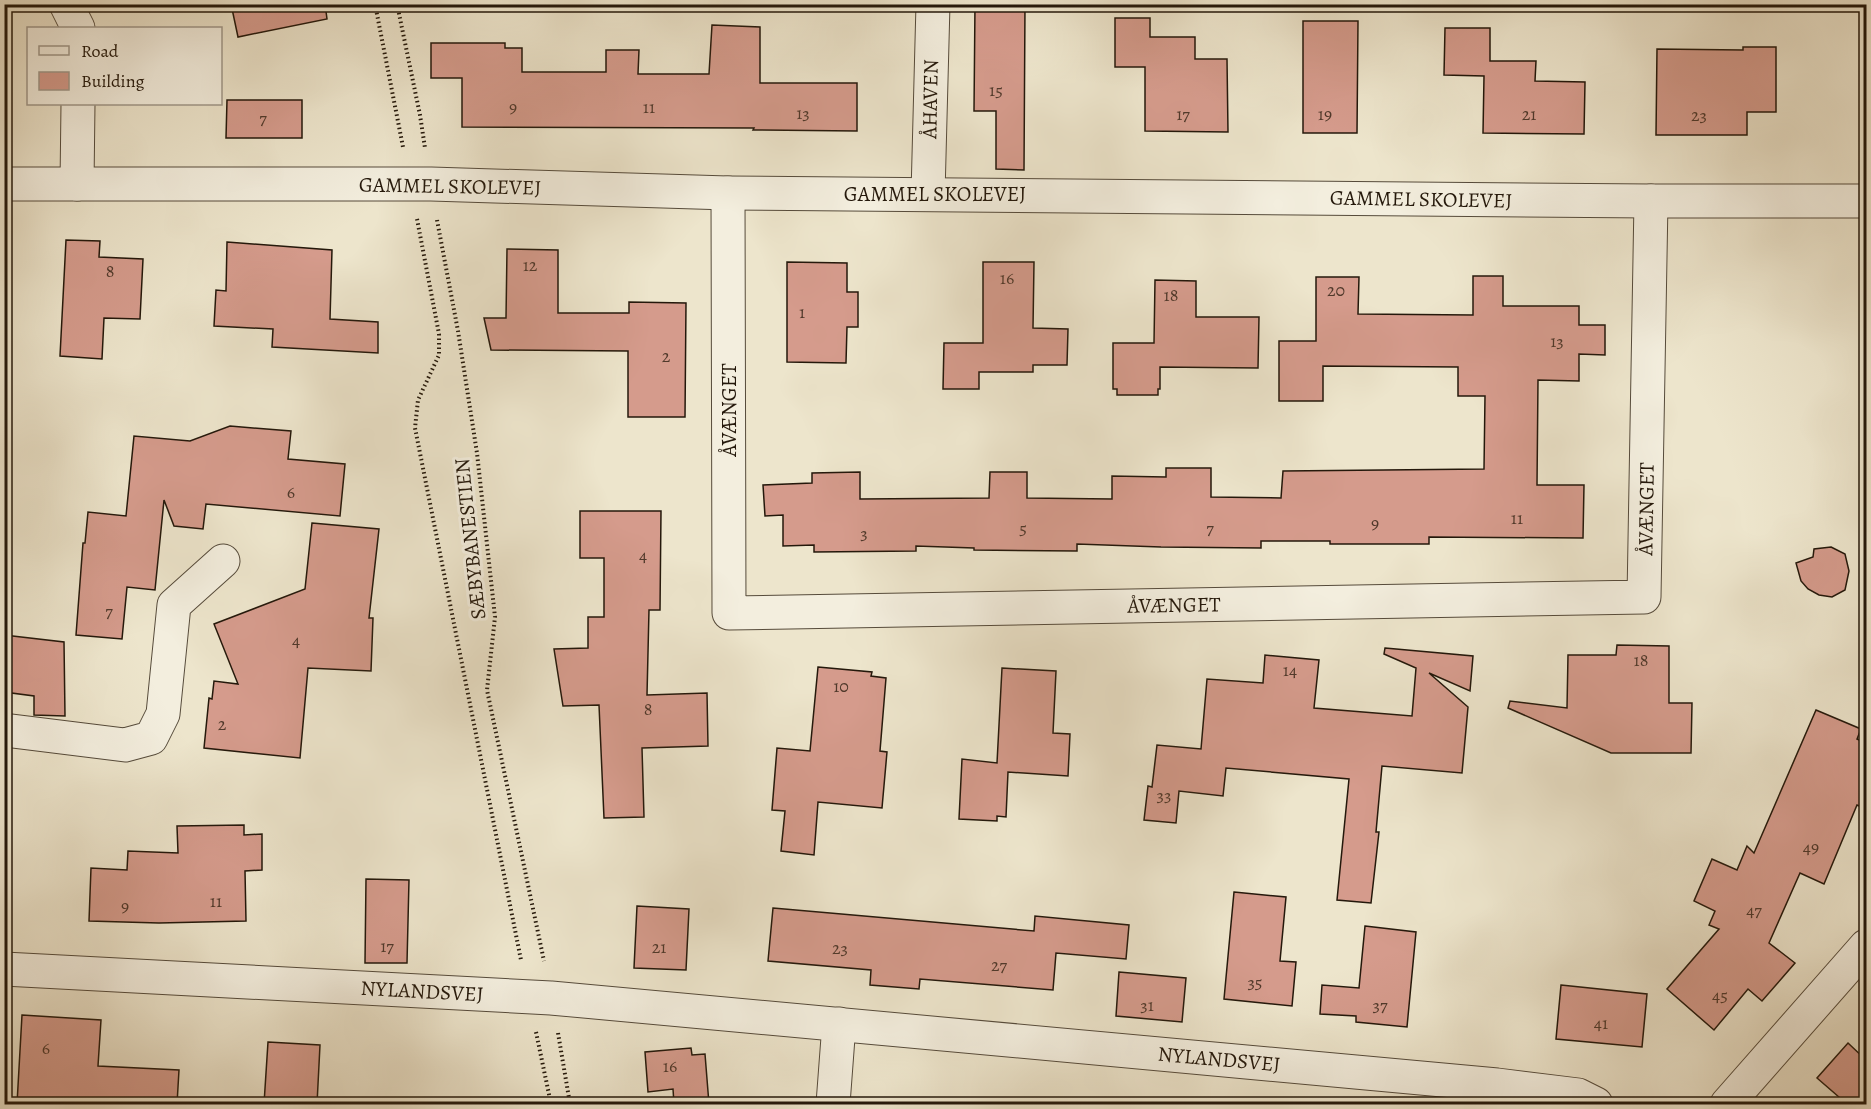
<svg xmlns="http://www.w3.org/2000/svg" width="1871" height="1109" font-family="Alegreya,serif">
  <rect width="100%" height="100%" fill="#ede5cc"/>
  <filter id="stains"><feTurbulence type="fractalNoise" baseFrequency=".00333" numOctaves="4"/><feColorMatrix values="0 0 0 0 .2 0 0 0 0 .09 0 0 0 0 .02 0 0 0 .5 -.17"/></filter>
  <radialGradient id="worn" r=".72"><stop offset=".6" stop-color="#630" stop-opacity="0"/><stop offset="1" stop-color="#630" stop-opacity=".3"/></radialGradient>
  <!-- building -->
  <g fill="#d59b8c" stroke="#24180b" stroke-width="1.5">
    <path d="M231,4H325L327,19L238,37Z"/>
    <path d="M975,4H1025L1024,170L996,169V111H974Z"/>
    <path d="M1115,18H1150V37H1195V59H1227L1228,132L1145,131V67H1115Z"/>
    <path d="M1303,21H1358L1357,133H1303Z"/>
    <path d="M712,25L760,27V83H857V131L753,130L754,128L462,127V78H431V43H505V48H522V72H606V50H639L638,74H709Z"/>
    <path d="M1445,28H1490V61H1536L1535,81L1585,82L1584,134L1483,133L1484,76L1444,75Z"/>
    <path d="M1743,47H1776V112H1747V135H1656L1657,49L1743,50Z"/>
    <path d="M227,100H302V138H226Z"/>
    <path d="M66,240L100,241L99,257L143,259L140,319L104,318L102,359L60,356Z"/>
    <path d="M227,242L332,250L330,319L378,322V353L272,347L273,329L214,326L216,290L226,291Z"/>
    <path d="M507,249L558,250V313H629V302L686,303L685,417H628V351L491,350L484,318H506Z"/>
    <path d="M787,262L847,263V292H858V327H847L846,363L787,362Z"/>
    <path d="M983,262H1034L1033,328L1068,329L1067,365H1033V372H979V389H943L944,343H983Z"/>
    <path d="M1473,276H1503V306H1579V325H1605V355L1579,354V381L1538,380L1537,485H1584L1583,538L1429,537V544H1330V541H1261V548L1161,547L1077,544V551L974,550V548L916,546V551L814,552V545L783,546V515L765,516L763,485L812,483V473L860,472V499L989,498L990,472H1027V498L1112,499V476L1166,477V468H1211V497L1281,498L1283,471L1484,469L1485,396H1458V367L1323,366V401H1279V341H1316V277H1359L1358,314L1473,315Z"/>
    <path d="M1155,280L1196,281V317H1259L1258,368L1160,367V389H1158V395H1117V389H1113V343H1154Z"/>
    <path d="M230,426L291,431L288,459L345,464L340,516L206,504L203,529L174,526L164,500L155,590L127,587L122,639L76,635L83,543H85L88,512L126,516L134,436L190,441Z"/>
    <path d="M580,511H661L660,610H649L647,695L707,693L708,746L642,748L644,817L604,818L599,705L563,706L554,649L588,648V617H604V558H580Z"/>
    <path d="M312,523L379,529L369,618H373L371,671L308,668L300,758L204,748L209,698L212,699L214,681L238,684L214,624L305,589Z"/>
    <path d="M1831,547L1845,554L1849,571L1845,590L1832,597L1819,595L1808,589L1801,581L1796,563L1813,557L1814,549Z"/>
    <path d="M4,635L64,642L65,716L34,715V696L4,692Z"/>
    <path d="M1617,645L1669,646V703H1692L1691,753H1611L1508,708L1510,701L1567,708L1568,655H1616Z"/>
    <path d="M1385,648L1473,656L1470,691L1429,673L1468,707L1462,773L1382,766L1376,832H1379L1371,903L1337,900L1349,779L1226,768L1223,796L1179,791L1176,823L1144,820L1148,786L1152,787L1157,745L1201,749L1207,679L1263,683L1265,655L1319,660L1314,708L1412,716L1416,668L1384,654Z"/>
    <path d="M818,667L872,672L871,676L886,678L880,751L887,752L882,808L818,802L814,855L781,851L785,811L772,810L777,748L810,751Z"/>
    <path d="M1002,668L1056,671L1053,733L1070,734L1068,776L1008,772L1006,817L997,816V821L959,819L962,759L997,763Z"/>
    <path d="M1816,710L1861,729L1857,739L1866,743V809L1857,805L1824,884L1800,873L1769,943L1795,963L1762,1001L1748,989L1714,1030L1667,989L1719,929L1709,925L1715,911L1694,901L1712,859L1737,870L1747,846L1754,853Z"/>
    <path d="M244,825V835L262,834V870L245,871L246,921L159,923L89,921L91,868L127,870L128,851L178,853L177,826Z"/>
    <path d="M366,879L409,880L407,963H365Z"/>
    <path d="M1234,892L1286,897L1280,961L1296,962L1292,1006L1224,999Z"/>
    <path d="M637,906L689,909L686,970L634,968Z"/>
    <path d="M773,908L1034,931L1035,916L1129,925L1126,959L1056,953L1053,990L920,979L919,989L870,985L871,970L768,961Z"/>
    <path d="M1365,926L1416,932L1407,1027L1356,1022V1016L1320,1014L1322,985L1359,988Z"/>
    <path d="M1119,972L1186,978L1182,1022L1116,1016Z"/>
    <path d="M1561,985L1647,994L1642,1047L1556,1039Z"/>
    <path d="M22,1015L101,1020L98,1066L179,1070L177,1104H17Z"/>
    <path d="M268,1042L320,1045L317,1104H264Z"/>
    <path d="M1848,1043L1866,1060V1104H1847L1817,1078Z"/>
    <path d="M691,1048L692,1055L705,1054L709,1104H674L673,1089L648,1092L645,1052Z"/>
  </g>
  <g fill="none" stroke-linecap="round" stroke-linejoin="round">
    <defs>
      <g id="minor">
        <path d="M66,4L78,28"/>
        <path d="M4,184H431L728,193L1651,201H1866"/>
        <path d="M77,184L78,104"/>
        <path d="M728,193L729,613L1644,597L1651,201"/>
        <path d="M928,194L933,4"/>
        <path d="M4,730L125,745L151,738L163,714L174,605L223,561"/>
        <path d="M4,969L551,998L1497,1085L1578,1095L1596,1104"/>
        <path d="M833,1104L839,1024"/>
        <path d="M1727,1104L1866,946"/>
      </g>
    </defs>
    <!-- minor casing -->
    <use href="#minor" stroke="#564b3b" stroke-width="35"/>
    <!-- path -->
    <g stroke="#24180b" stroke-width="4" stroke-dasharray="1.5 3" stroke-linecap="butt">
      <path d="M375,4L403,147"/>
      <path d="M397,4L420,115L425,148"/>
      <path d="M417,219L439,334V355L418,400L415,428L521,960"/>
      <path d="M437,220L458,331L477,453L495,617L487,690L544,961"/>
      <path d="M536,1032L551,1104"/>
      <path d="M558,1033L570,1104"/>
    </g>
    <!-- minor -->
    <use href="#minor" stroke="#f3eede" stroke-width="33"/>
  </g>
  <g text-anchor="middle" stroke-width="6" stroke-linejoin="round" paint-order="stroke">
    <!-- number labels -->
    <g font-size="18" fill="#50392b">
      <text x="996" y="96">15</text>
      <text x="513" y="113">9</text>
      <text x="649" y="113">11</text>
      <text x="803" y="119">13</text>
      <text x="1183" y="120">17</text>
      <text x="1325" y="120">19</text>
      <text x="1529" y="120">21</text>
      <text x="1699" y="121">23</text>
      <text x="263" y="124">7</text>
      <text x="530" y="271">12</text>
      <text x="110" y="277">8</text>
      <text x="1007" y="284">16</text>
      <text x="1336" y="296">20</text>
      <text x="1171" y="301">18</text>
      <text x="802" y="318">1</text>
      <text x="1557" y="347">13</text>
      <text x="666" y="362">2</text>
      <text x="291" y="498">6</text>
      <text x="1517" y="524">11</text>
      <text x="1375" y="529">9</text>
      <text x="1023" y="534">5</text>
      <text x="1210" y="534">7</text>
      <text x="864" y="539">3</text>
      <text x="643" y="561">4</text>
      <text x="109" y="617">7</text>
      <text x="296" y="646">4</text>
      <text x="1641" y="666">18</text>
      <text x="1290" y="676">14</text>
      <text x="841" y="692">10</text>
      <text x="648" y="715">8</text>
      <text x="222" y="730">2</text>
      <text x="1164" y="801">33</text>
      <text x="1811" y="853">49</text>
      <text x="216" y="907">11</text>
      <text x="125" y="912">9</text>
      <text x="1754" y="916">47</text>
      <text x="387" y="952">17</text>
      <text x="659" y="953">21</text>
      <text x="840" y="954">23</text>
      <text x="999" y="971">27</text>
      <text x="1255" y="988">35</text>
      <text x="1720" y="1001">45</text>
      <text x="1147" y="1011">31</text>
      <text x="1380" y="1011">37</text>
      <text x="1601" y="1029">41</text>
      <text x="46" y="1054">6</text>
      <text x="670" y="1072">16</text>
    </g>
    <!-- street labels -->
    <g font-size="21" fill="#24180b" stroke="#f3eede">
      <text transform="translate(930 99) rotate(-89)" y="7">ÅHAVEN</text>
      <text transform="translate(450 186) rotate(1)" y="7">GAMMEL SKOLEVEJ</text>
      <text x="935" y="201">GAMMEL SKOLEVEJ</text>
      <text transform="translate(1421 199) rotate(1)" y="7">GAMMEL SKOLEVEJ</text>
      <text transform="translate(729 410) rotate(-90)" y="7">ÅVÆNGET</text>
      <text transform="translate(1646 509) rotate(-89)" y="7">ÅVÆNGET</text>
      <text transform="translate(470 539) rotate(-96)" y="7">SÆBYBANESTIEN</text>
      <text transform="translate(1174 605) rotate(-1)" y="7">ÅVÆNGET</text>
      <text transform="translate(422 991) rotate(3)" y="7">NYLANDSVEJ</text>
      <text transform="translate(1219 1059) rotate(5)" y="7">NYLANDSVEJ</text>
    </g>
  </g>
  <!-- margin -->
  <rect width="1871" height="1109" fill="none" stroke="#ede5cc" stroke-width="24"/>
  <rect x="6" y="6" width="1859" height="1097" fill="none" stroke="#24180b" stroke-width="3"/>
  <rect x="12" y="12" width="1847" height="1085" fill="none" stroke="#24180b" stroke-width="1.5"/>
  <!-- legend -->
  <rect x="27" y="27" width="195" height="78" fill="#f3eede" stroke="#a0988a" stroke-width="1.5"/>
  <rect x="39" y="46" width="30" height="9" fill="#f3eede" stroke="#a0988a" stroke-width="1.5"/>
  <text x="81" y="57" font-size="18" fill="#24180b">Road</text>
  <rect x="39" y="72" width="30" height="18" fill="#d59b8c" stroke="#a0988a" stroke-width="1.5"/>
  <text x="81" y="87" font-size="18" fill="#24180b">Building</text>
  <rect width="100%" height="100%" filter="url(#stains)"/>
  <rect width="100%" height="100%" fill="url(#worn)"/>
</svg>
